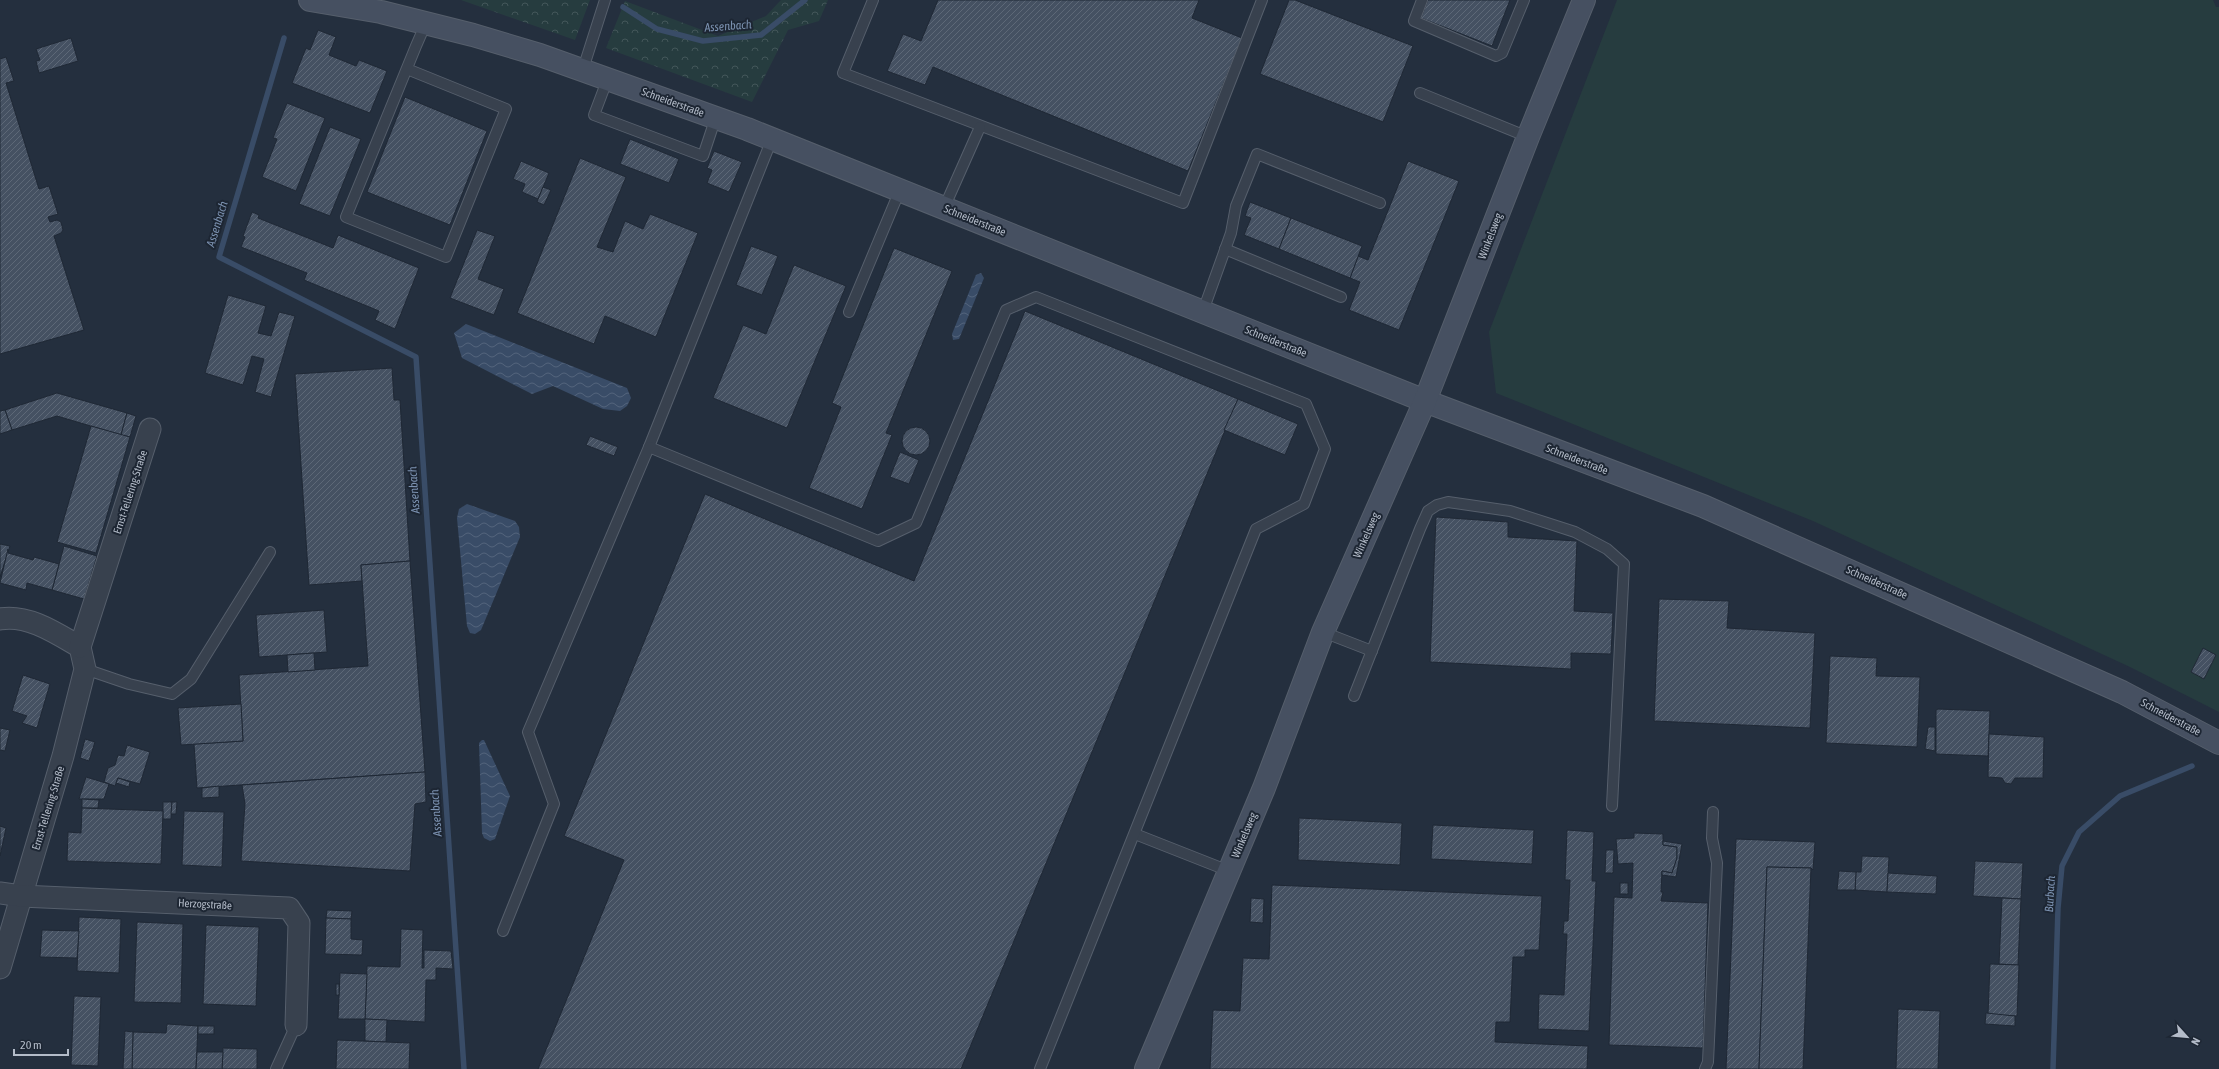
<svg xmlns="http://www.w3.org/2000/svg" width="2219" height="1069" font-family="'Asap Condensed',sans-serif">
  <defs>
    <pattern id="forest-crowns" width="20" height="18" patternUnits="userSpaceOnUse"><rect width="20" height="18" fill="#263c3f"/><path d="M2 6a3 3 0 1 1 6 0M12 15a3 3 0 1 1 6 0" fill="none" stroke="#435659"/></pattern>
    <pattern id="water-waves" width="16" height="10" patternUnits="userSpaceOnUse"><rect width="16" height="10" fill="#394c67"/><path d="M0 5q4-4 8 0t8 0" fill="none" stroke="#53647b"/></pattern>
    <pattern id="building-hatch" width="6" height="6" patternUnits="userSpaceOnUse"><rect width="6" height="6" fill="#455162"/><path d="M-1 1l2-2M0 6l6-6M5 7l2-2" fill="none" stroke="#5d6877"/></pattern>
  </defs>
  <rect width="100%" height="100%" fill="#242f3e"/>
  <!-- forest -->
  <g fill="url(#forest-crowns)">
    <path d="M461,0H590L575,40Z"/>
    <path d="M781,0H828L819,21L788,30L752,102L606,48L625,1L718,36L766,16Z"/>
  </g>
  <!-- park -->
  <path fill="#263c3f" d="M1617,0H2213L2216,7H2219V712L2130,667L1813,521L1496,393L1489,332Z"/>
  <!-- water -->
  <g fill="url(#water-waves)">
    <path d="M981,273L984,278L959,339L953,340L952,334L976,275Z"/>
    <path d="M466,324L627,388L631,398L627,406L620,411L603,409L553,386L532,394L462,358L454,333Z"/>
    <path d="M467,504L515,521L519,527L520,537L481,630L475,634L470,633L467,626L457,518L459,509Z"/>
    <path d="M482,740H484L510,796L495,839L490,841L484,838L482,833L479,743Z"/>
  </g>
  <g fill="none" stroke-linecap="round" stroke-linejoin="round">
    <!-- stream -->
    <g stroke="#394c67" stroke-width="5.5">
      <path d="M623,7L657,29L703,41L761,35L805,0"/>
      <path d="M284,38L219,257L416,357L464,1069"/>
      <path d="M2053,1069L2058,908L2062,866L2079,832L2120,796L2192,766"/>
    </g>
  </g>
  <!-- building -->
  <g fill="url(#building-hatch)" stroke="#1f2835">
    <path d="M938,0H1199L1192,18L1242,38L1188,171L933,67L925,85L887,71L903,34L921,41Z"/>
    <path d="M1289,0H1295L1413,46L1383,122L1260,74Z"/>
    <path d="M1428,0H1510L1492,46L1421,18Z"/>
    <path d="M318,30L336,37L329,55L356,66L359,60L387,71L370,113L292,83L306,48L310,50Z"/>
    <path d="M71,38L78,61L39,73L36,61L40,60L36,49Z"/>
    <path d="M6,57L14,81L6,83L39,189L49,186L58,214L48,217L50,222L57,220L61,222L63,230L61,233L54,236L84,330L0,354V59Z"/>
    <path d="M405,97L487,131L450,225L367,192Z"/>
    <path d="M287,103L325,118L296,191L262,177L277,139L273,138Z"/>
    <path d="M330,127L361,139L330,216L299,204Z"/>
    <path d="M630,139L679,159L669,183L620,164Z"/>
    <path d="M714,151L742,162L729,192L707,183L712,170L707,168Z"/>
    <path d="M580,158L626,177L597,247L613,252L625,221L643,229L650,214L698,233L656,337L605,316L594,344L517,313Z"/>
    <path d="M521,161L549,173L538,199L522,192L525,184L513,179Z"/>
    <path d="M1408,161L1459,181L1399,330L1349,310L1360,282L1350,278L1358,256L1368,260Z"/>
    <path d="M543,187L551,190L544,205L537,202Z"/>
    <path d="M1250,202L1291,218L1279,249L1244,235L1251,218L1245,216Z"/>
    <path d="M252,212L259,215L258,218L333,248L338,235L419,268L395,329L375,320L379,311L304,280L307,273L241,247L245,237L243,236Z"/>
    <path d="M1291,218L1362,246L1350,278L1279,249Z"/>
    <path d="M477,230L495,236L478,279L504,289L494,315L450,298Z"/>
    <path d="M751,246L778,256L762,295L736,285Z"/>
    <path d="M894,248L952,271L886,433L892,435L862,509L809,488L841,407L832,403Z"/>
    <path d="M794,265L846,286L787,428L713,398L743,325L766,334Z"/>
    <path d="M228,295L266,306L258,333L271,336L279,312L295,316L271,397L255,392L264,359L252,356L243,385L205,373Z"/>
    <path d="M1025,311L1238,399L961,1069H538L624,860L564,836L705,494L914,581Z"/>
    <path d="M392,368L394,400H400L410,561L361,565L362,581L309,585L295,374Z"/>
    <path d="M57,393L127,413L121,435L57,416L12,430L5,410Z"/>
    <path d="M1238,399L1298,424L1285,455L1224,430Z"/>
    <path d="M5,410L12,430L0,434V411Z"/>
    <path d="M127,413L136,416L130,437L121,435Z"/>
    <path d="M91,426L130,437L96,553L57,542Z"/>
    <circle cx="916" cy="441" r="14"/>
    <path d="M590,436L618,447L614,456L586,445Z"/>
    <path d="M900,452L919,460L909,484L890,477Z"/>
    <path d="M1436,517L1508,522V537L1577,541L1574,611L1613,613L1611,654L1571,653V669L1430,662Z"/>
    <path d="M0,544L10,546L0,577Z"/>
    <path d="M64,546L97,556L84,599L52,590Z"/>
    <path d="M8,549V553L33,560L34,557L59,564L52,590L27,583L26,590L0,583Z"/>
    <path d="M410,561L425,772L197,788L194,744L243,741L239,675L368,666L361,565Z"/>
    <path d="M1659,599L1729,601L1727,628L1815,633L1810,728L1654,721Z"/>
    <path d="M324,610L327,652L259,657L256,615Z"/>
    <path d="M2203,648L2216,655L2204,679L2191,672Z"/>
    <path d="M314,653L315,670L288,672L287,655Z"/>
    <path d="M1830,656L1877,658L1876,676L1920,677L1917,747L1826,743Z"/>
    <path d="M23,675L50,684L37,728L22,723L27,716L12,711Z"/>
    <path d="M241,704L243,741L181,745L178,708Z"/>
    <path d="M1938,709L1990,711L1988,756L1936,754V710Z"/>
    <path d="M1928,727H1935V751L1925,749Z"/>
    <path d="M0,728L10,730L5,751L0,750Z"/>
    <path d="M1989,734L2044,737L2043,778H2015L2011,784L2005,783L2002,778L1988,777Z"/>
    <path d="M85,739L95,742L89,761L80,758Z"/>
    <path d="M127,745L150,752L140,784L118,778L115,786L104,782L108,768L115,765L118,755L124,756Z"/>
    <path d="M425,772L426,802L415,804L410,871L241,861L245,804L242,785Z"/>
    <path d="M86,777L109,784L104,799H79Z"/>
    <path d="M118,778L130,782L129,787L116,783Z"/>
    <path d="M219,786V797L202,798V788Z"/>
    <path d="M82,799L99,800L98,808H82Z"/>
    <path d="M163,802H172L171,819H163Z"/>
    <path d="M172,802H177L176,814H171Z"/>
    <path d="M82,808L163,811L161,864L67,861L68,832L81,833Z"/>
    <path d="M184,811L224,812L222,867L182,865Z"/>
    <path d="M1299,818L1402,823L1400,865L1298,860Z"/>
    <path d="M1433,825L1534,830L1532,864L1431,859Z"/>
    <path d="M0,826L6,828L0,856Z"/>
    <path d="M1567,830L1594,832L1592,881H1596L1589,1031L1538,1029L1539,994L1564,995L1567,934H1563L1564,921H1568L1570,880H1565Z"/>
    <path d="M1634,833L1663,834V845L1677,847V858L1672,873L1662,871L1661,892H1663L1661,901L1708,903L1703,1048L1609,1045L1614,897L1632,898L1633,863L1618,864L1616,839L1634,838Z"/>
    <path d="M1736,839L1815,842L1813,870L1811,868L1767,867L1759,1069H1726Z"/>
    <path d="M1663,841L1682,844L1676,877L1662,875V871L1672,873L1677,858V847L1663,845Z"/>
    <path d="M1606,850H1614L1613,873H1605Z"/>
    <path d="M1862,856L1889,857L1887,892L1855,890L1856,872H1861Z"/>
    <path d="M1975,861L2023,863L2021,899L1973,896Z"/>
    <path d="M1767,867L1811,868L1803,1069H1759Z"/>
    <path d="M1839,871L1856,872L1855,890H1837Z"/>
    <path d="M1888,873L1937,876L1936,894L1887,892Z"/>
    <rect x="1620" y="883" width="8" height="11"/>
    <path d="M1272,885L1542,896L1539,950H1525V957H1513L1510,1022H1496L1495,1042L1588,1046L1587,1069H1210L1213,1010L1240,1011L1243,958L1269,959Z"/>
    <path d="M1251,898L1264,899L1263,923L1250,922Z"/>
    <path d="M2002,898L2021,899L2018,965L1999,964Z"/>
    <path d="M327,910L352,911L351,919L326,918Z"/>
    <path d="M79,917L121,919L119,973L77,971Z"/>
    <path d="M326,918L351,919V939L363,940L362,955L325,954Z"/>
    <path d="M137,922L183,924L181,1003L134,1002Z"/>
    <path d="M206,925L259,927L256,1006L203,1004Z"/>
    <path d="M401,929L423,930L422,968H424V950L451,951L453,969L436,968V980H426L425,1022L365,1019L367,966L400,967Z"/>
    <path d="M42,930L79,931L77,958L40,957Z"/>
    <path d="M1990,964L2019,965L2017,1016L1988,1015Z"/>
    <path d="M340,973L367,974L365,1019H338Z"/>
    <rect x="336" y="984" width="3" height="11"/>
    <path d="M74,996L101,997L98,1066L71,1065Z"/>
    <path d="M1898,1009L1940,1011L1938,1069H1896Z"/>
    <path d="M1986,1013L2015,1016V1026L1985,1024Z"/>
    <path d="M365,1019L387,1020L386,1042L365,1041Z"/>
    <path d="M167,1024L198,1026L196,1069H132L133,1032L166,1033Z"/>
    <rect x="198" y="1026" width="16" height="8"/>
    <path d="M125,1031L133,1032L132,1069H123Z"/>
    <path d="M337,1040L410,1043L409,1069H336Z"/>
    <path d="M223,1048L257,1049V1069H222Z"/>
    <path d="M197,1052H223L222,1069H196Z"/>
  </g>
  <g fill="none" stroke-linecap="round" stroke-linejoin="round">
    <defs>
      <g id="lane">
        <path d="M873,0L843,73L1183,203L1262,0"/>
        <path d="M1422,0L1414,21L1496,56L1502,53L1524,0"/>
        <path d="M407,69L506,109L446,257L346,217L416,46L426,23"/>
        <path d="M583,69L605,0"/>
        <path d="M608,78L594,115L703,156L716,117"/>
        <path d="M1420,93L1528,137"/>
        <path d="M944,208L980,127"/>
        <path d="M1225,249L1341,297"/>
        <path d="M1203,311L1231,233L1236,206L1257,154L1380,203"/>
        <path d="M849,312L900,190"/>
        <path d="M649,447L772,139"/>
        <path d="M1323,632L1372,651"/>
        <path d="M85,669L129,684L172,694L191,679L270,552"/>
        <path d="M1354,696L1420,529L1428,511L1437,505L1448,502L1510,511L1575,532L1607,549L1624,564L1612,806"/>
        <path d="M1135,834L1229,871"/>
        <path d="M503,931L554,804L528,732L649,447L878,541L916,523L1006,310L1036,297L1306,404L1325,449L1304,504L1256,529L1040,1069"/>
        <path d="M276,1069L296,1025"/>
        <path d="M1705,1069L1708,1062L1717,863L1712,838L1713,812"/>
      </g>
      <g id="street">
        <path d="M0,619C28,614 56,633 80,647L85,669L63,756L0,968"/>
        <path d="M80,647L150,429"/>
        <path d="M0,893L21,896L289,908L299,923L296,1025"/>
      </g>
      <g id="secondary">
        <path d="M310,0L381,12L473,35L540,55L747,129L1425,401L1703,506L2122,692L2219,743"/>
        <path d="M1146,1069L1264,788L1323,632L1425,401L1528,137L1584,0"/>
      </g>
    </defs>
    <!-- lane casing -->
    <use href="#lane" stroke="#565f6c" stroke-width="12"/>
    <!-- street casing -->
    <use href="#street" stroke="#565f6c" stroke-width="23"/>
    <!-- secondary casing -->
    <use href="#secondary" stroke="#565f6c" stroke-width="24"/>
    <!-- lane -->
    <use href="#lane" stroke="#38414e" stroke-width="10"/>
    <!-- street -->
    <use href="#street" stroke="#38414e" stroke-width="21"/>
    <!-- secondary -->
    <use href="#secondary" stroke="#465061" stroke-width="22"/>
  </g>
  <g text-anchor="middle" stroke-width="4" stroke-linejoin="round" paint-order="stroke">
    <!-- street labels -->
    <g font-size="11" fill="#b4bcc9" stroke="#1d2633">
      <text transform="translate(673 102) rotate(20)" y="4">Schneiderstraße</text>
      <text transform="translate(975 220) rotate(22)" y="4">Schneiderstraße</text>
      <text transform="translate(1490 236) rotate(-69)" y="4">Winkelsweg</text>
      <text transform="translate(1276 341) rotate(22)" y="4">Schneiderstraße</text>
      <text transform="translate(1577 459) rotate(21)" y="4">Schneiderstraße</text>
      <text transform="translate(130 492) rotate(-72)" y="4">Ernst-Tellering-Straße</text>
      <text transform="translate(1366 535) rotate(-66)" y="4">Winkelsweg</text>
      <text transform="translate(1877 582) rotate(24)" y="4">Schneiderstraße</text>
      <text transform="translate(2171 717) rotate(28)" y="4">Schneiderstraße</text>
      <text transform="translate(48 808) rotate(-73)" y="4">Ernst-Tellering-Straße</text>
      <text transform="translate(1244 835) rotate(-67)" y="4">Winkelsweg</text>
      <text transform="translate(205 904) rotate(3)" y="4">Herzogstraße</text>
    </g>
    <!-- water labels -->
    <g font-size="12" font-style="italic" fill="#7c92b1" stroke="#1d2633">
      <text transform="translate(728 26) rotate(-4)" y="4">Assenbach</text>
      <text transform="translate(217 224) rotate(-73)" y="4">Assenbach</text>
      <text transform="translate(414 490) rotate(-94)" y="4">Assenbach</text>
      <text transform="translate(436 813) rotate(-94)" y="4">Assenbach</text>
      <text transform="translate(2050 894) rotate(-87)" y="4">Burbach</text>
    </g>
  </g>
  <!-- north arrow -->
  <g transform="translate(2187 1037) rotate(117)" stroke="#1d2633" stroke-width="3" paint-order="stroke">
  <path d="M0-3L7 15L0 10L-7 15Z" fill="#b4bcc9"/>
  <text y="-6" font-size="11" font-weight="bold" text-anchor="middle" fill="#b4bcc9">N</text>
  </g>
  <!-- scale -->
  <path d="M14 1049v6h54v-6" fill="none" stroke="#b4bcc9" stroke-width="2"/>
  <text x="20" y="1049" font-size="12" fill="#b4bcc9" stroke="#1d2633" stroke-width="3" paint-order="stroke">20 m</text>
</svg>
